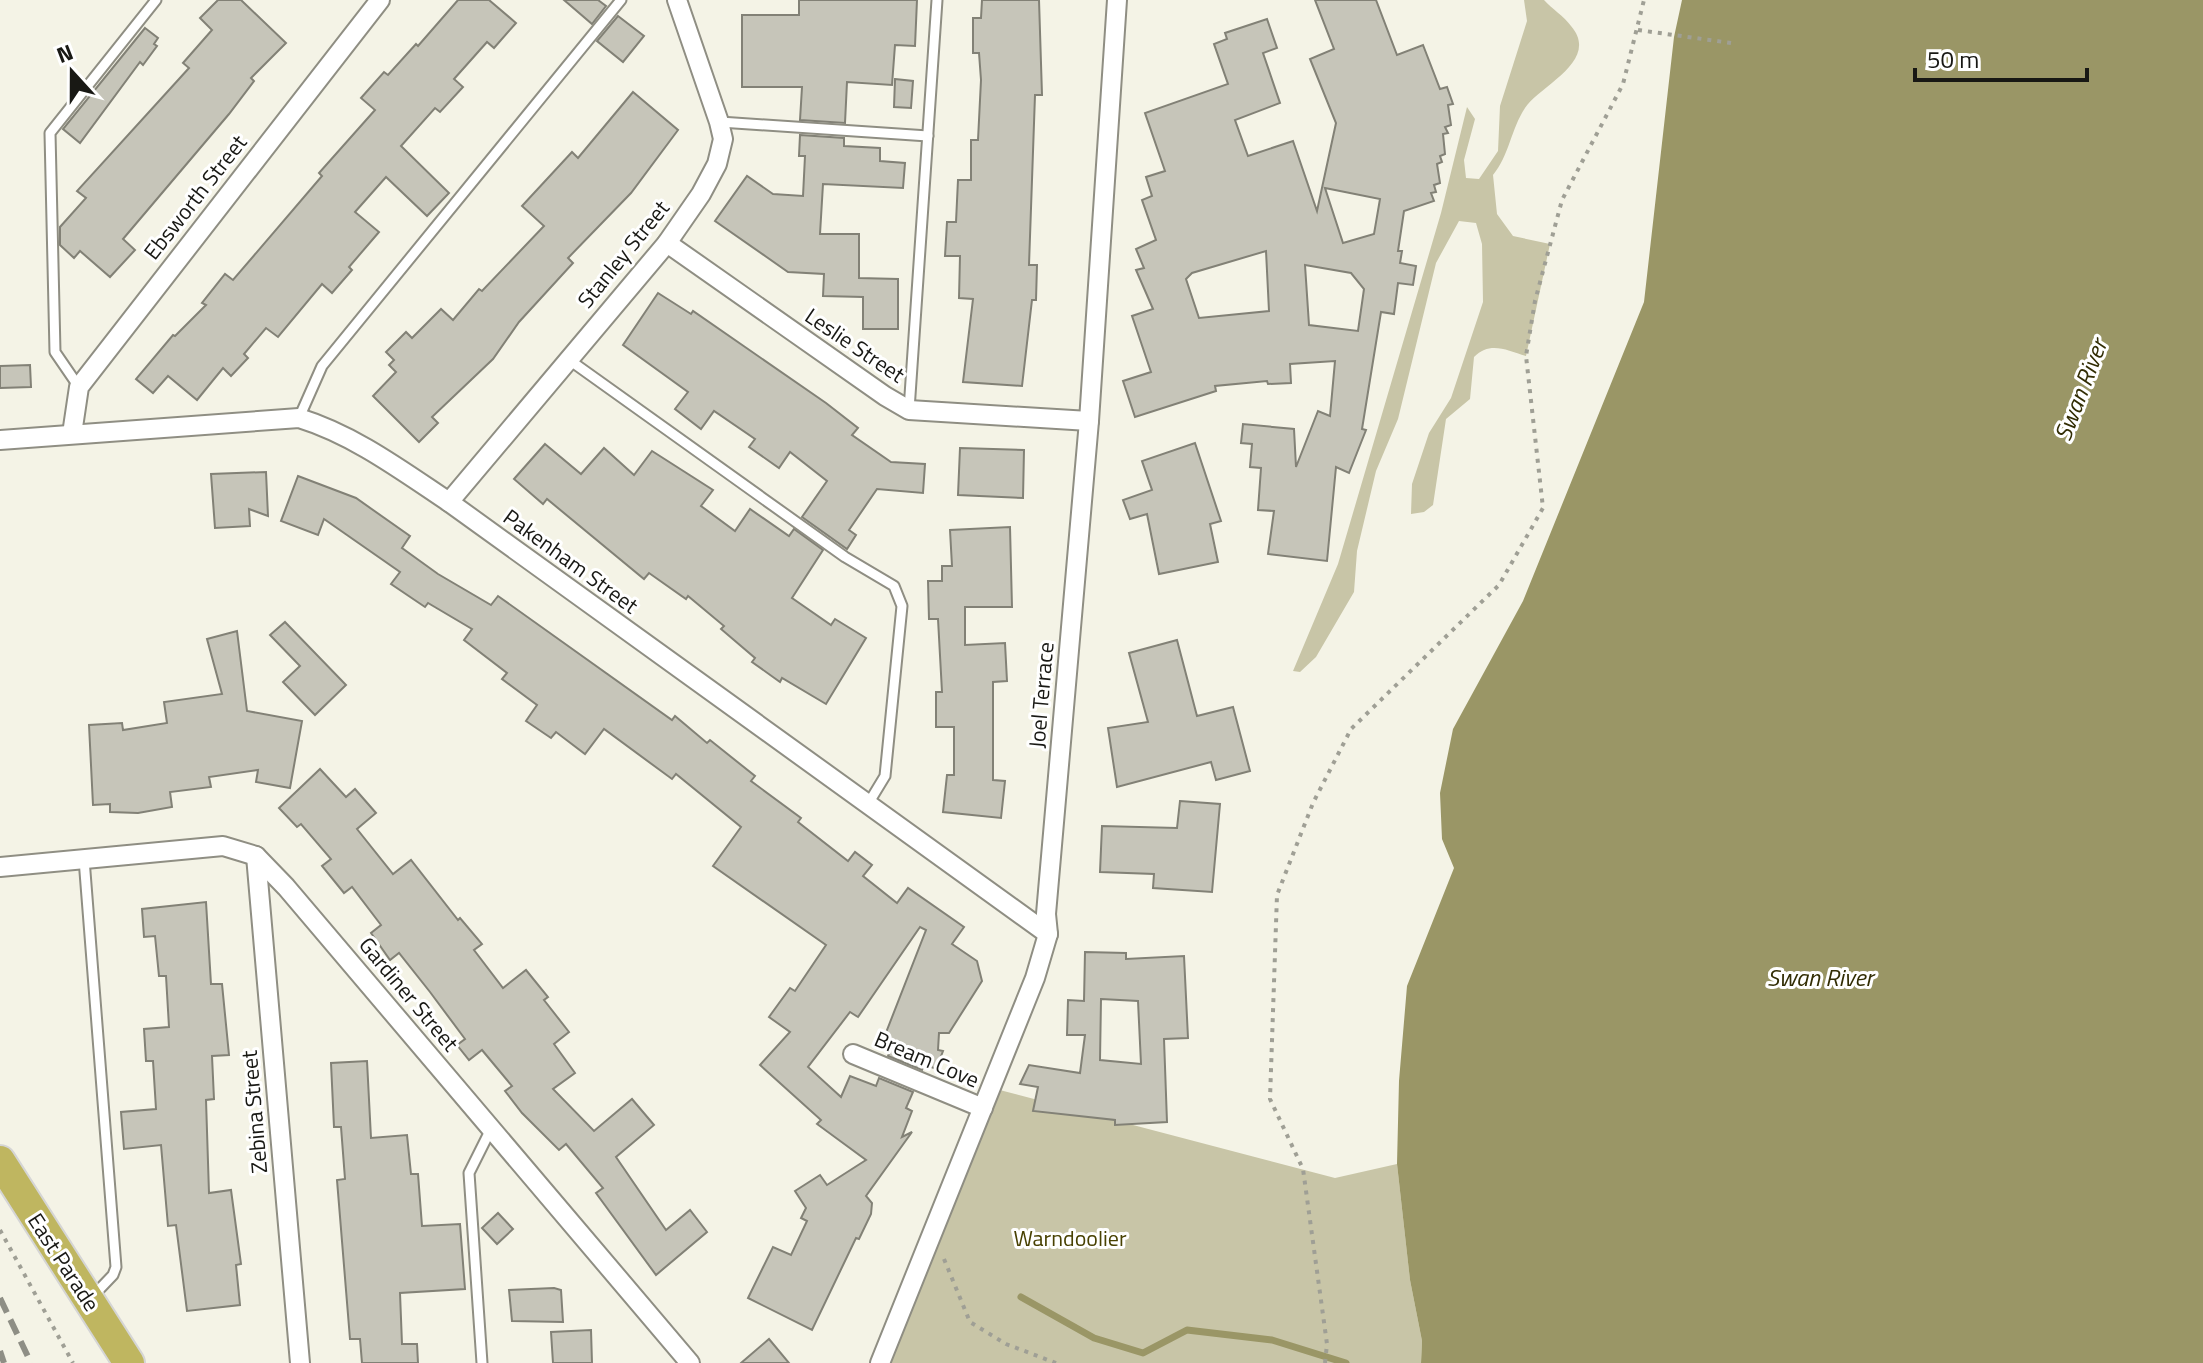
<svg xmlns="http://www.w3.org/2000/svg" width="2203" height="1363" font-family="'Titillium Web',sans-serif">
  <rect width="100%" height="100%" fill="#f4f3e6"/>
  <!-- green -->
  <g fill="#c8c5a7">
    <path d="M1524,0H1544C1552,9 1564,16 1571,26C1601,61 1539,86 1525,108C1511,129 1509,156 1493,175L1497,214L1513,236L1550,244L1526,356C1506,350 1490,341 1474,357L1470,399L1446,419L1433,505L1424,512L1411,514L1412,484L1429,433L1451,398L1483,302L1482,244L1476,223L1459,221L1436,263L1398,419L1376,471L1357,551L1354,592L1316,657L1300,672L1293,671L1338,564L1441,213L1467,107L1475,119L1464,160L1466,178L1479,179L1498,151L1500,106L1527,21Z"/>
    <path d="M992,1088L1335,1178L1397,1164L1410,1280L1422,1341L1421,1363H880Z"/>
  </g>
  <!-- water -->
  <path fill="#9a9666" d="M1682,0H2203V1363H1421L1422,1341L1410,1280L1397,1164L1399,1081L1407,986L1454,868L1442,839L1440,793L1453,729L1523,601L1644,302L1674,37Z"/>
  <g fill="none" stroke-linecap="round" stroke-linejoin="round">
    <!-- stream -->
    <path stroke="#9a9666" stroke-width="7" d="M1021,1297L1094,1338L1143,1353L1187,1330L1272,1340L1346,1363"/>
  </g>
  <!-- building -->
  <g fill="#c6c5b9" stroke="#828176" stroke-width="2" fill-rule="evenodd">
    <path d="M218,0H241L286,43L251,78L254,81L229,114L123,239L135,250L110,277L80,251L74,258L60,245V227L86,198L77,191L189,68L183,63L212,30L200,18Z"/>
    <path d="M458,0H489L516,23L494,48L487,42L454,79L463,87L440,112L435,108L401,146L449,193L427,216L386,177L355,212L379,232L349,267L352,270L332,293L322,284L278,337L266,328L244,354L248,358L231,376L223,368L197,400L168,376L153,393L136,379L173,335L175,336L206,305L202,303L225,274L233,280L322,176L319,173L375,110L361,98L384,72L388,75L416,44L418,46Z"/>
    <path d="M564,0H598L606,6L592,24Z"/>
    <path d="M799,0H917L915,46L895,45L892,85L847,82L845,123L800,120L802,87H742V15H799Z"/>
    <path d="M982,0H1039L1042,95H1035L1029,265H1037L1036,300H1032L1022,386L963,382L973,299L959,298L960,256H945L947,222H956L958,180H971V140H978L981,80L979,53H973V18H981Z"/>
    <path d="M1315,0H1376L1397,55L1423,45L1440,89L1447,87L1453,104L1448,105L1451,125L1445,127L1448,133L1443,134L1445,154L1440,156L1442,162L1437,164L1440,183L1434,185L1436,192L1431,193L1434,201L1404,211L1398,251H1402L1400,263L1416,266L1413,285L1398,283L1394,314L1381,312L1362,429L1366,430L1349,473L1336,467L1327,561L1268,554L1274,511L1258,510L1261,468L1250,467L1252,444L1241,443L1243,424L1294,429L1296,467L1318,411L1330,416L1335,361L1290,364L1291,383L1268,384L1267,381L1215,386L1216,391L1135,417L1123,381L1151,372L1132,316L1153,309L1136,270L1144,268L1136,249L1156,240L1142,200L1152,196L1146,177L1165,171L1145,113L1228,84L1214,44L1227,39L1225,33L1267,19L1277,48L1263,53L1280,103L1235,120L1248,156L1293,141L1317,211L1336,123L1310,59L1334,49ZM1325,188L1380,199L1374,234L1343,243ZM1266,251L1269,311L1199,318L1186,279L1192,273ZM1305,265L1351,273L1364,289L1358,331L1309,325Z"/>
    <path d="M618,16L644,36L623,62L597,41Z"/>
    <path d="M145,28L158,38L154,44L157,46L143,65L140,62L80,143L63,129Z"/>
    <path d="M895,79L913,81L911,108L894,107Z"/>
    <path d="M633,92L678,130L631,193L568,258L573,263L519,322L493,359L432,417L438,423L419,442L373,396L396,372L389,365L394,360L386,352L406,332L412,338L441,309L453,320L479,289L482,291L544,226L522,206L572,152L578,158Z"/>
    <path d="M800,135L844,138V146L880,148V161L905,163L903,188L823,184L820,234H859V278L898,279V329H863V297L823,296L824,274L788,272L715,221L747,176L773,194L803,196L805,156H799Z"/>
    <path d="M658,293L691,314L693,311L826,403L858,428L852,435L891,462L925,464L923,493L877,489L849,530L856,535L847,549L802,517L827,481L790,452L779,468L749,447L755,439L714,411L701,429L675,409L688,392L623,345Z"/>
    <path d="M30,365L31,387L0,388V366Z"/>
    <path d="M1195,443L1221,521L1210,524L1218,562L1159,574L1147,514L1130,519L1123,500L1152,490L1142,461Z"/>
    <path d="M545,444L581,474L604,448L634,475L652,451L713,490L701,506L735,531L750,509L789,536L794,529L823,550L792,598L831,625L835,619L866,638L826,704L782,678L780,682L752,662L755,658L721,629L724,626L688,596L686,599L649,573L644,579L547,499L543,504L514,479Z"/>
    <path d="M960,448L1024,450L1023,498L958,495Z"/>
    <path d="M266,472L268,516L249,509L250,526L215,528L211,474Z"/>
    <path d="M298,476L356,498L410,536L402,548L438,574L491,605L498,596L672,720L675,716L707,743L710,740L755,776L751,781L801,818L798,822L848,861L855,852L872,865L863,876L897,903L908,888L964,927L952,944L977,961L982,981L949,1033H939L938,1050L943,1051L936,1069L924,1064L922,1070L888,1056L890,1051L880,1048L926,930L920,927L858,1017L850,1012L808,1067L841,1097L850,1076L876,1086L879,1078L913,1092L906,1108L912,1111L902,1137L912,1132L866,1196L872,1203L871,1214L859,1239L856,1238L812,1330L748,1298L773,1247L791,1255L807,1221L801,1218L806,1208L795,1191L820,1175L827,1185L866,1160L817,1124L821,1120L760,1065L790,1032L769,1017L790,988L795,991L826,945L713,866L741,827L676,774L672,779L604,729L585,754L556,732L551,738L526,721L537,705L502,679L507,673L464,640L472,629L428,603L425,607L391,584L400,572L324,519L318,535L281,521Z"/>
    <path d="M1010,527L1012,607H965V645L1005,643L1007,681L993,682V780L1005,781L1001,818L943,812L947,775H954V727H936V692H942L938,619H929L928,581H942V566H952L950,530Z"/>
    <path d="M285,622L346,685L315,715L283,682L300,666L270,635Z"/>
    <path d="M237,631L247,711L302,721L290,788L256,782L258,770L209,777L211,787L170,792L172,807L138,813L110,812V804L93,805L89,725L122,723L123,730L167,723L164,702L222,694L207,639Z"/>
    <path d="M1177,640L1197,716L1233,707L1250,771L1216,780L1211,762L1117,787L1108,728L1148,722L1129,653Z"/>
    <path d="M320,769L346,797L355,789L376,813L357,829L393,874L411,860L458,920L460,918L482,944L474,950L503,988L526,970L548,997L544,1000L569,1032L554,1044L575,1073L553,1089L594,1131L632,1099L654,1125L616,1157L666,1230L690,1210L707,1232L656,1275L596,1193L603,1188L566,1144L559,1150L522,1113L505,1091L512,1086L482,1050L469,1060L457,1045L465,1039L430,992L399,953L390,960L371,933L381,925L352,887L344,893L322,866L331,859L301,824L297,827L279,808Z"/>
    <path d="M1180,801L1220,804L1212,892L1153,888L1154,874L1100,872L1102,826L1177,828Z"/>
    <path d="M206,902L211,984H222L229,1055L212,1056L214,1099L206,1100L209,1193L231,1190L241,1264L236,1265L240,1305L187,1311L176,1225L168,1226L161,1145L124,1149L121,1112L156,1109L153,1061H146L144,1029L169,1027L166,976H159L155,936L144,937L142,909Z"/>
    <path d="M1085,952L1126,953V959L1184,956L1188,1038L1164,1039L1167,1122L1115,1125V1120L1033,1111L1038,1087L1020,1084L1029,1065L1080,1073L1085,1035H1067L1068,1000L1084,1001ZM1101,999L1138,1001L1141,1064L1100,1060Z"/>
    <path d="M367,1061L371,1138L407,1135L411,1174H418L422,1226L460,1224L465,1289L400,1293L402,1344H417L418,1363H362L360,1339H350L337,1180L345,1179L341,1127H334L331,1063Z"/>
    <path d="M498,1213L513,1229L497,1244L482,1228Z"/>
    <path d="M554,1288L561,1290L563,1322L512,1321L509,1290Z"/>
    <path d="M591,1330L592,1363H553L551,1332Z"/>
    <path d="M769,1339L789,1363H741Z"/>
  </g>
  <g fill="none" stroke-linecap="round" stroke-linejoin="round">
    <defs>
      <g id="service">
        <path d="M720,122L928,136"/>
        <path d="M568,359L845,557L894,586L902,606L885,776L868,804"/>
        <path d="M79,387L55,352L50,133L156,0"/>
        <path d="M909,410L937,0"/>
        <path d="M299,418L322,366L621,0"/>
        <path d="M84,859L116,1267L113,1275L92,1297"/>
        <path d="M482,1363L469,1173L491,1129"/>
      </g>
      <g id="minor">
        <path d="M667,243L885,396L909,410L1089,421"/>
        <path d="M72,434L79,387L380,0"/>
        <path d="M0,440L299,418C354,435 401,470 449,502L1048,934"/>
        <path d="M449,502L667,243L701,194L717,164L723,139L719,122L677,0"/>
        <path d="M256,856L300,1363"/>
        <path d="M0,867L223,846L256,856L286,887L690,1363"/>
        <path d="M853,1054L983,1108"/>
        <path d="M880,1363L1035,978L1048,934L1046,914L1089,421L1117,0"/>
      </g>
      <path id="trunk" d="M0,1161L129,1363"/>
    </defs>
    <!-- service casing -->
    <use href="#service" stroke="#8f8e83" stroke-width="13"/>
    <!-- minor casing -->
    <use href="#minor" stroke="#8f8e83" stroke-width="22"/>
    <!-- trunk casing -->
    <use href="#trunk" stroke="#d5d5d5" stroke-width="34"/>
    <!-- path -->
    <g stroke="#9f9f95" stroke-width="4" stroke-dasharray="4 6" stroke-linecap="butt">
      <path d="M1638,30L1731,43"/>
      <path d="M0,1230L73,1363"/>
      <path d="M944,1259L970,1322L1006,1344L1056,1363"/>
      <path d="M1325,1363L1327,1344L1303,1169L1270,1099L1277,895L1313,803L1351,729L1499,585L1543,508L1526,356L1535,301L1562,200L1623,84L1644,0"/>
    </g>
    <!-- service -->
    <use href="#service" stroke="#fff" stroke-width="9"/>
    <!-- minor -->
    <use href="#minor" stroke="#fff" stroke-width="18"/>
    <!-- trunk -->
    <use href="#trunk" stroke="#bfb660" stroke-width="30"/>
    <!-- rail -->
    <g stroke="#8e8e85" stroke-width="6" stroke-dasharray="16 8" stroke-linecap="butt">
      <path d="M0,1298L31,1363"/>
      <path d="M0,1351L4,1363"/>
    </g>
  </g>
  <g text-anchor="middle" stroke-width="6" stroke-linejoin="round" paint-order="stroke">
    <!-- street labels -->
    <g font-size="22" fill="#181814" stroke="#fff">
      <text transform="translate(195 197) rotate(-52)" y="8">Ebsworth Street</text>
      <text transform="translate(623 254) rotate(-51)" y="8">Stanley Street</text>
      <text transform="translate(855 345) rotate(34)" y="8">Leslie Street</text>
      <text transform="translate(571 561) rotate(36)" y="8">Pakenham Street</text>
      <text transform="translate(1041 695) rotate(-85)" y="8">Joel Terrace</text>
      <text transform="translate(409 994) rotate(50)" y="8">Gardiner Street</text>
      <text transform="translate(927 1059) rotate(23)" y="8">Bream Cove</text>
      <text transform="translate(254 1112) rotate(-95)" y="8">Zebina Street</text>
      <text transform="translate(64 1262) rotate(57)" y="8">East Parade</text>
    </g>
    <!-- park labels -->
    <g font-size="22" fill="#484102" stroke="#fff">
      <text x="1070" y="1246">Warndoolier</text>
    </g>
    <!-- water labels -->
    <g font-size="24" font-style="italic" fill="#322d04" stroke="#fff">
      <text transform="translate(2081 390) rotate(-69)" y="8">Swan River</text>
      <text x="1820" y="986">Swan River</text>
    </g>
  </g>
  <!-- north arrow -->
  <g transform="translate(72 72) rotate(339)" stroke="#ffffff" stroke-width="6" paint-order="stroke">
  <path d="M0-6L14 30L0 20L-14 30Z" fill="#181814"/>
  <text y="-12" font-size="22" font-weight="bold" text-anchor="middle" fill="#181814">N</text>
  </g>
  <!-- scale -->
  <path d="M1915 68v12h172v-12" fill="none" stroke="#181814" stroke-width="4"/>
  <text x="1927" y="68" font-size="24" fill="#181814" stroke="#ffffff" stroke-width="6" paint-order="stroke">50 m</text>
</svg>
